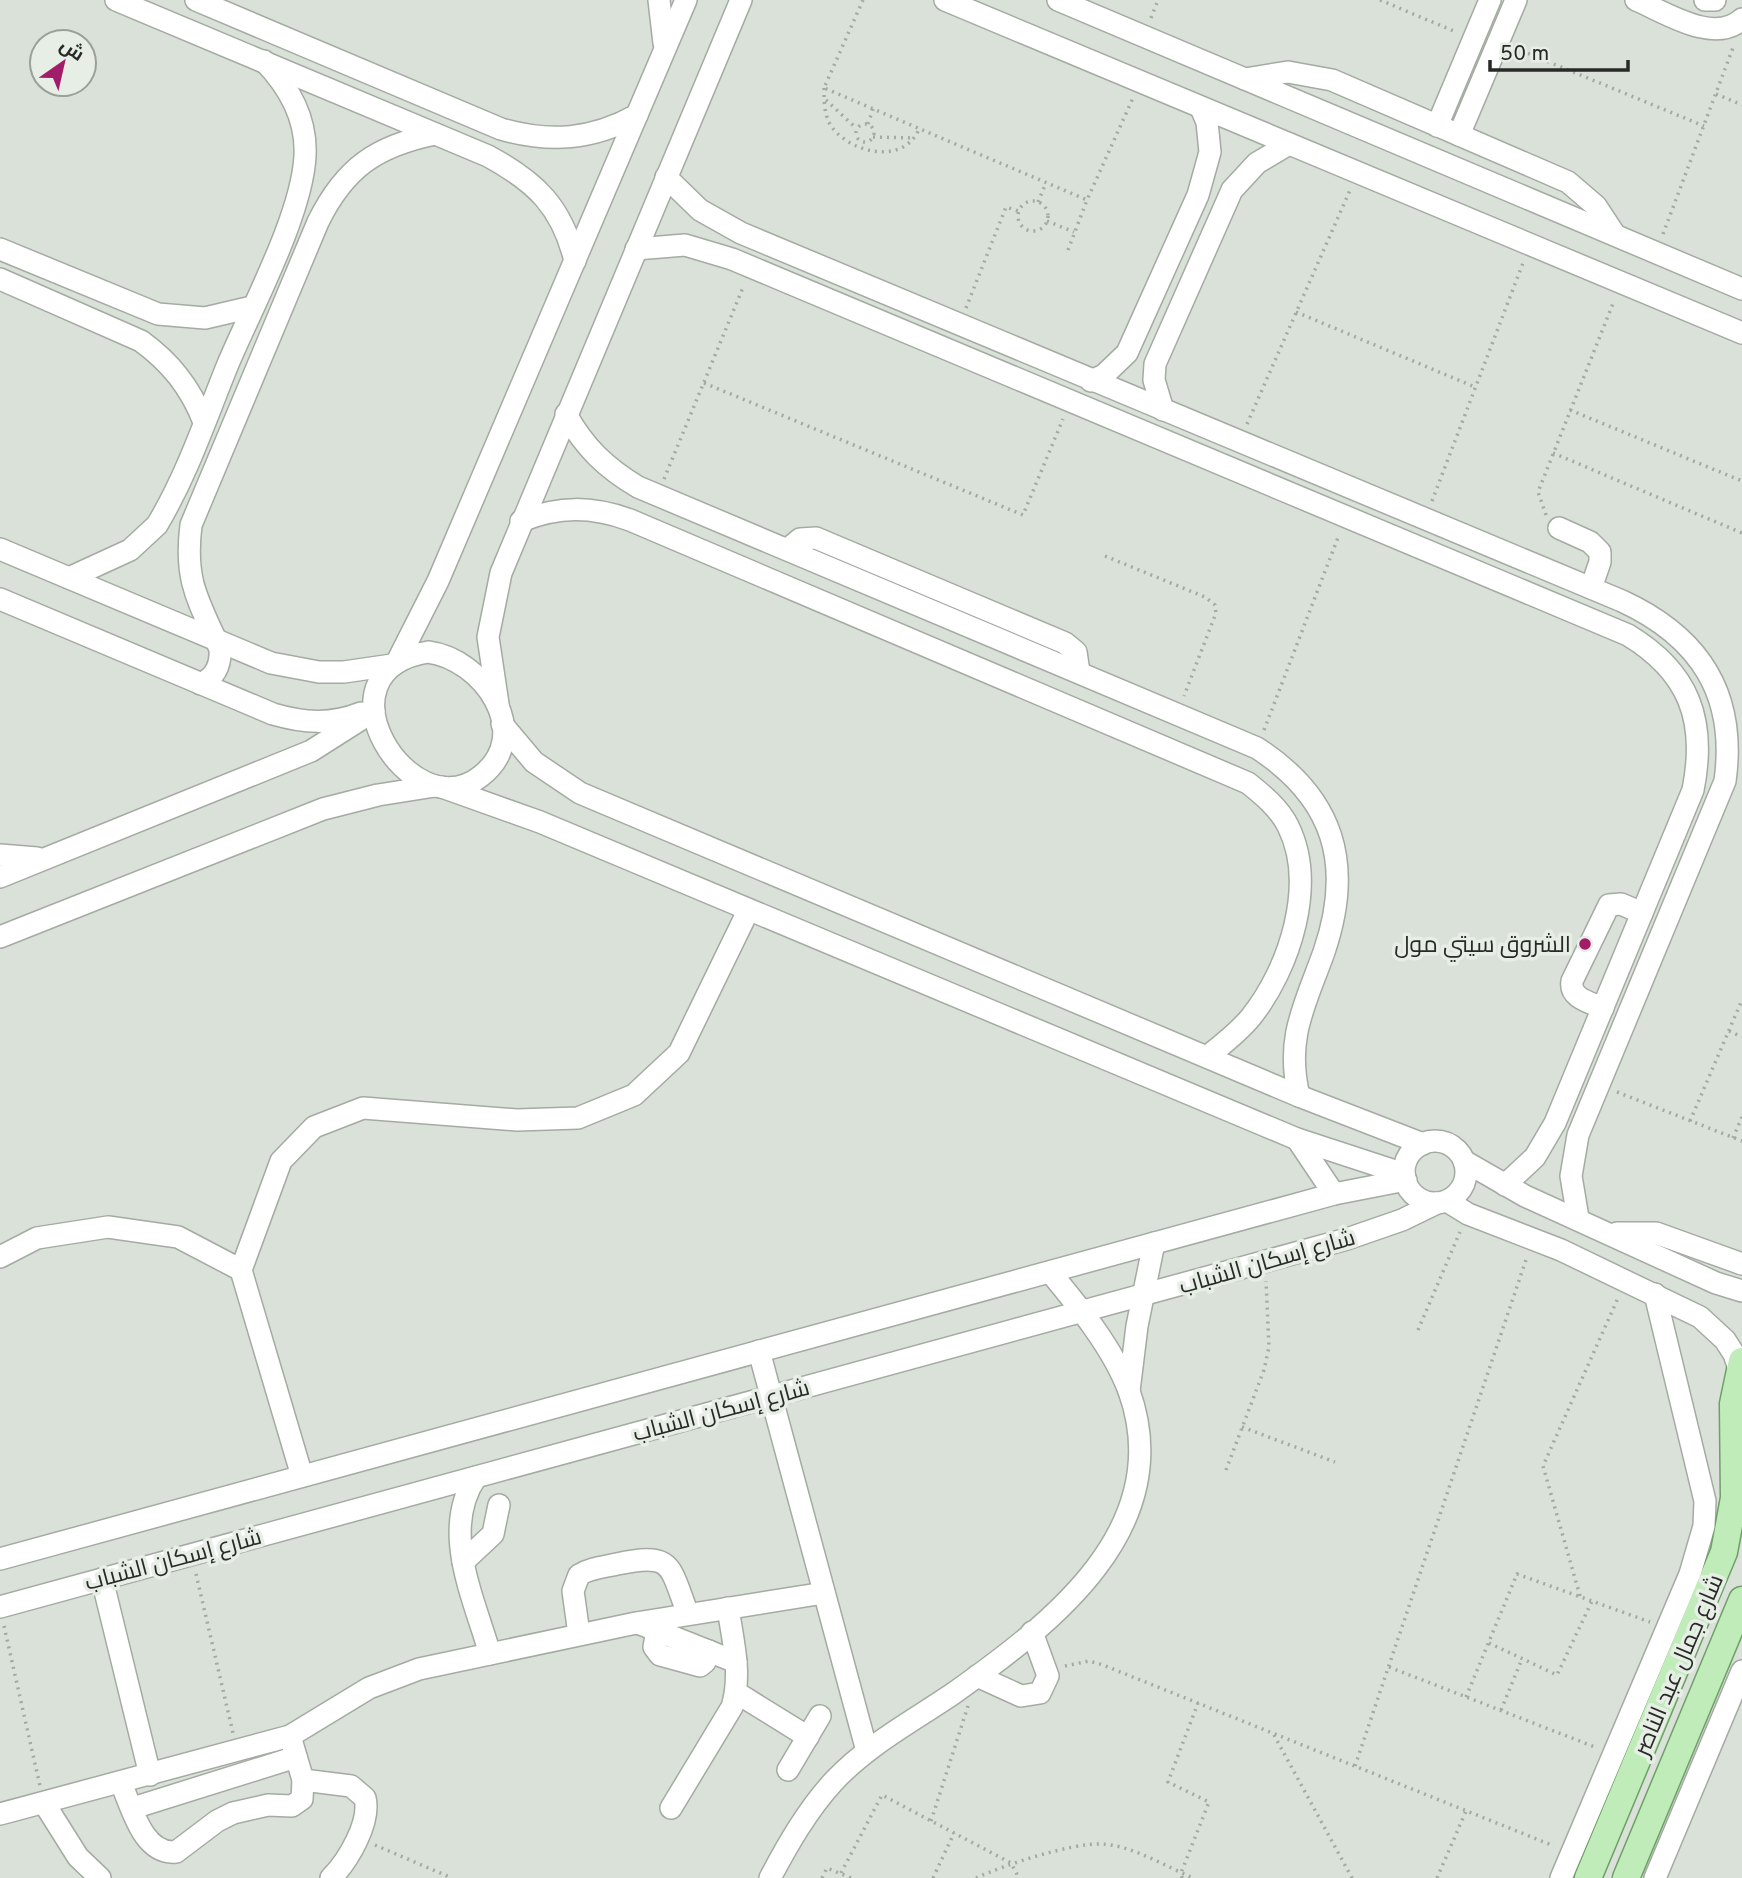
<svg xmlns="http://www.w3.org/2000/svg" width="1742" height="1878" font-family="Overpass,Cairo,sans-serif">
  <rect width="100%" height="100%" fill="#d9e1d8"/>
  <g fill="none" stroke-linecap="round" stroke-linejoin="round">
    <defs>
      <g id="minor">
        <path d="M116,0L488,156C536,182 562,207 575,261"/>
        <path d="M196,0L501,129C550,143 592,140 637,115"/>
        <path d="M659,0L664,43"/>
        <path d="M945,0L1742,333"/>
        <path d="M1058,0L1742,289"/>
        <path d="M1636,0C1665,12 1714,45 1742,19"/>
        <path d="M1705,0H1715"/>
        <path d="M1245,79L1288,72L1332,80L1568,182L1596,206L1615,235"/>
        <path d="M1437,126L1490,0"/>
        <path d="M1459,135L1516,0"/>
        <path d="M666,177L700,210L741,233L1622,601C1700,637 1737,695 1725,781L1578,1135L1571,1176L1578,1218"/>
        <path d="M0,249L158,314L205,318L252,307"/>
        <path d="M636,249L685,245L732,259L1628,635C1689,672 1707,720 1693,790L1555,1123L1535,1157L1505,1185"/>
        <path d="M0,279L141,341C171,363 190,387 204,422"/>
        <path d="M1091,381L1104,375L1127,353L1198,195L1210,152L1207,122L1201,108"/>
        <path d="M1163,410L1154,380L1155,364L1232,190L1257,163L1289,144"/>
        <path d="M566,414C584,447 606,468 638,487L1257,748C1334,798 1354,864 1324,952C1305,1005 1285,1038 1299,1096"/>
        <path d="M521,521C559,506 591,506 630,520L1248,783C1263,795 1279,808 1288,826C1317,884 1290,968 1251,1017C1239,1032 1223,1044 1208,1056"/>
        <path d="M1559,528L1590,542L1600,552V562L1591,588"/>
        <path d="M0,549L271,663L319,672H344L392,665"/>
        <path d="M788,549L800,539L816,538L1065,643L1076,652L1079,672"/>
        <path d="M69,578L130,550L157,525C187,475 206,418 228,364C252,307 302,215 305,156C307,118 289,87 264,61"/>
        <path d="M0,599L273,714C304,723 331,725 361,713"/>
        <path d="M428,652C483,659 535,734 481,776C411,832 310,671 428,652Z"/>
        <path d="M397,662L438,581L686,0"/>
        <path d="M201,684C216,676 221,665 220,649C198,600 184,581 191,525L318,222C345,167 377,146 435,134"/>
        <path d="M498,704L488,637L501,573L741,0"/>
        <path d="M502,724L534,762L580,793L1299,1096L1423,1144"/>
        <path d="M442,787L540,822L1297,1139L1404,1174"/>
        <path d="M0,855L37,858"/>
        <path d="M0,877L311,751L374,711"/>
        <path d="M0,937L323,809L378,795L435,786"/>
        <path d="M1603,1008C1589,1002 1569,998 1572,981L1609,905L1621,904L1642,913"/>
        <path d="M1297,1139L1334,1194"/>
        <circle cx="1435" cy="1172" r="31"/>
        <path d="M1464,1161L1525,1196L1716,1283L1742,1291"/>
        <path d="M1447,1201L1468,1214L1561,1250L1700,1317L1725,1340L1734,1354L1739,1369L1737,1378"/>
        <path d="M1617,1233H1656L1742,1264"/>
        <path d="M0,1257L37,1238L108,1227L178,1237L241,1270"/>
        <path d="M759,1351L867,1751"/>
        <path d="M1129,1391L1137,1326L1154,1243"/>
        <path d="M302,1476L241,1270L281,1161L314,1127L363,1108L517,1120L578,1118L634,1095L679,1053L748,911"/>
        <path d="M476,1477C440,1530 474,1598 490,1654"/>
        <path d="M0,1559L1334,1194L1406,1180"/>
        <path d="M463,1562L493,1534L499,1505"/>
        <path d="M102,1579L150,1775"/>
        <path d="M0,1607L1347,1239L1402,1220L1437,1203"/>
        <path d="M638,1623L736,1662"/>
        <path d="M657,1631L654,1647L660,1655L700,1666L705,1662L709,1651"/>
        <path d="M579,1634L573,1591L579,1575C590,1568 604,1567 617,1564C674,1552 669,1565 688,1614"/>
        <path d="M977,1676L1021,1696L1040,1693L1048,1676L1032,1632"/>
        <path d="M737,1693L808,1737"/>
        <path d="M788,1770L820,1716"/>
        <path d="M303,1780L351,1786L365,1798C371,1822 348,1861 331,1878"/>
        <path d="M121,1783C132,1808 143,1855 176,1852L217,1821L233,1813L268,1805L292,1806L302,1799L303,1780L290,1736"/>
        <path d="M44,1803L78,1857L100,1878"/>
        <path d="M133,1808L296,1757"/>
        <path d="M671,1808L732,1707C742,1674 733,1642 728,1608"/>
        <path d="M0,1814L290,1736L369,1688L419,1669L636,1623L824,1593"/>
        <path d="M770,1878C788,1844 808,1809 834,1781C869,1744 913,1721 954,1693C1051,1624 1178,1528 1129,1391C1113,1348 1079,1307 1050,1272"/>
        <path d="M1561,1878L1690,1574L1704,1526L1705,1501L1655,1294"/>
        <path d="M1655,1878L1742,1671"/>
      </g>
      <g id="major">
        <path d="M1588,1878L1724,1552L1734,1498L1733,1404L1742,1361"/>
        <path d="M1626,1878L1742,1600"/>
      </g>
    </defs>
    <!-- minor casing -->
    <use href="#minor" stroke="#a4aba3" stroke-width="24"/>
    <!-- major casing -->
    <use href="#major" stroke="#6ea067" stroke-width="29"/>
    <!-- path -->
    <g stroke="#a3aaa2" stroke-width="3.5" stroke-dasharray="2 5" stroke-linecap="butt">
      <path d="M863,0L824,88L1087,200L1133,98"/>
      <path d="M1380,0L1456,32"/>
      <path d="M1151,18L1158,0"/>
      <path d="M1515,48L1704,126"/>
      <path d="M824,88C824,101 824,115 831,126C851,154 904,165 919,129"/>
      <path d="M1716,94L1742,105"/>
      <path d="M826,100L856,128"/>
      <circle cx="865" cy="133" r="9"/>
      <path d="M868,124L873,109"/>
      <path d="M873,137L915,138"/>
      <circle cx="1033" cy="216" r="15"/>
      <path d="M1038,202L1046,183"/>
      <path d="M1047,221L1074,232"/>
      <path d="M1663,234L1734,45"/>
      <path d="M1068,250L1087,200"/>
      <path d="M966,308L1006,207L1018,211"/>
      <path d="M1296,312L1475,387"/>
      <path d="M704,383L1023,515L1063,419"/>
      <path d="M1570,410L1742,481"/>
      <path d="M1247,424L1351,188"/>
      <path d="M1553,453L1742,533"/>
      <path d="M664,479L744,285"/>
      <path d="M1432,501L1523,263"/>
      <path d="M1546,515L1538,492L1614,301"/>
      <path d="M1105,556L1205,597L1215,605L1216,613L1184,696"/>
      <path d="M1264,730L1339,535"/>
      <path d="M1729,1031L1742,1037"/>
      <path d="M1617,1092L1742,1141"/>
      <path d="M1690,1121L1742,1000"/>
      <path d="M1733,1138L1742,1117"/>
      <path d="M1418,1330L1460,1232"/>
      <path d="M1242,1427L1335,1462"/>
      <path d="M1226,1470L1264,1370L1269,1347L1266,1281"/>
      <path d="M196,1574L233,1733"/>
      <path d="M1580,1596L1543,1466L1618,1298"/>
      <path d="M4,1626L40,1786"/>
      <path d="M1489,1643L1557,1675L1592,1601"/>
      <path d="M1065,1666L1089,1661L1103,1665L1554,1846"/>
      <path d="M1389,1667L1595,1747"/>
      <path d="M1466,1697L1517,1574L1650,1622"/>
      <path d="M1501,1710L1522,1659"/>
      <path d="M1274,1735L1352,1878"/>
      <path d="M1355,1766L1527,1257"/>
      <path d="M931,1821L968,1706"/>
      <path d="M375,1845L452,1878"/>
      <path d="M841,1873L882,1795L1011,1863L1019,1878"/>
      <path d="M822,1878L827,1868L851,1878"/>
      <path d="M933,1878L954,1833"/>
      <path d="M976,1878C1004,1865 1071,1843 1101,1844C1131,1845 1165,1866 1193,1878"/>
      <path d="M1182,1878L1181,1873L1209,1802L1168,1782L1198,1703"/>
      <path d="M1437,1878L1466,1811"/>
    </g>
    <!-- minor -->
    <use href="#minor" stroke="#fff" stroke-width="21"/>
    <!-- major -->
    <use href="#major" stroke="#bfecb8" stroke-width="26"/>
  </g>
  <!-- markers -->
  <circle fill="#a21c6a" stroke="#e7eee5" stroke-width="2.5" cx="1585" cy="944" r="7"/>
  <g text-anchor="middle" stroke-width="7" stroke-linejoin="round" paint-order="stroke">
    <!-- poi labels -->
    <g font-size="23" fill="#282a27" stroke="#e7eee5" text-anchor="end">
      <text x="1571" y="952">الشروق سيتي مول</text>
    </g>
    <!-- street labels -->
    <g font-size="23" fill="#282a27" stroke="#e7eee5">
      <text transform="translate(1267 1261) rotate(-16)" y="8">شارع إسكان الشباب</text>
      <text transform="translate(721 1410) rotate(-15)" y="8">شارع إسكان الشباب</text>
      <text transform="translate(173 1559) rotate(-15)" y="8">شارع إسكان الشباب</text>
      <text transform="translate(1678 1665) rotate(-67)" y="8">شارع جمال عبد الناصر</text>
    </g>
  </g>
  <!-- north arrow -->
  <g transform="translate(63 63) rotate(34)"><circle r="33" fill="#e7eee5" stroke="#9ba099" stroke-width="2"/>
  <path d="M0-5L12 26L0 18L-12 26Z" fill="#a21c6a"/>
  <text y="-10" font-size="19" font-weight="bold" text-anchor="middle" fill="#282a27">ش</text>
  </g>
  <!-- scale -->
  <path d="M1490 60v10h138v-10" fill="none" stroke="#282a27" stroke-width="3.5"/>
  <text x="1500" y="60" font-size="21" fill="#282a27" stroke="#e7eee5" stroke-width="5" paint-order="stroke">50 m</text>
</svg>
